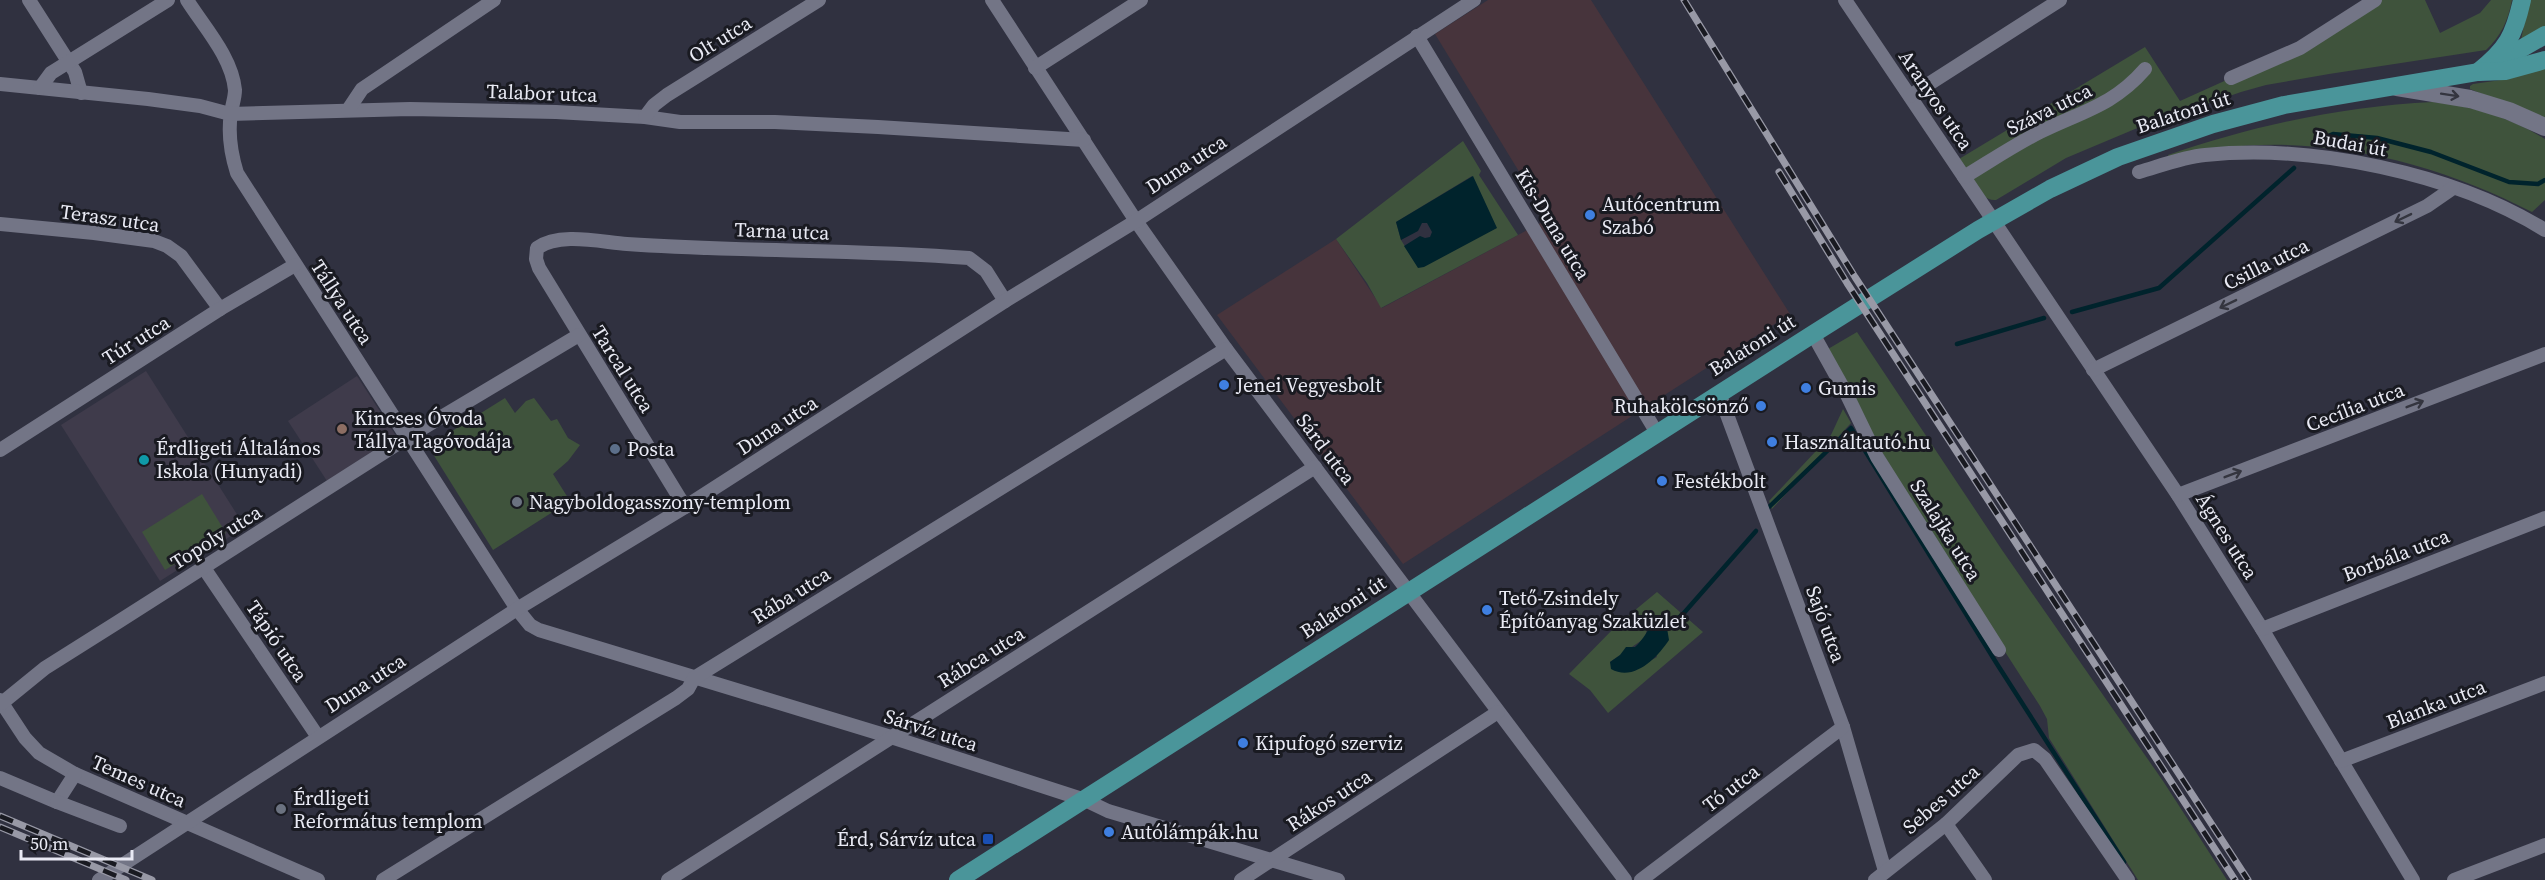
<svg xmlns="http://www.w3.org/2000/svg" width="2545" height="880" font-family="'Source Serif 4',serif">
  <rect width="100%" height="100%" fill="#303140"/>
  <!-- industrial -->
  <path fill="#47343c" d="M1488,0H1591L1790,314L1403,564L1217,315L1336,239L1382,308L1548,219L1435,34Z"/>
  <!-- education -->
  <g fill="#3f3b4b">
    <path d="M146,371L245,527L160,581L61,425Z"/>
    <path d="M357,376L396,436L327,481L288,421Z"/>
  </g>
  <!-- green -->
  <g fill="#3f533c" fill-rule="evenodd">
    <path d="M2375,0H2425L2440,33L2480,13L2491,0H2512C2508,21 2501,36 2486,50L2329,74L2266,85L2241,92L2135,129L2066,158L1996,200C1979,202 1967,172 1959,159L2145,47L2180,101L2231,78Z"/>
    <path d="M2529,0H2545V27L2521,40Z"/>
    <path d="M2545,66V120L2470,89V86L2473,84L2508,79Z"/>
    <path d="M2433,102C2473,106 2511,118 2545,139V200L2532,212C2422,155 2291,126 2169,158L2168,155C2252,126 2344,106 2433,102Z"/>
    <path d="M1463,141L1481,171L1479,175L1518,235L1381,308L1367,283L1336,239ZM1472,176L1496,228L1418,267L1401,240L1396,222Z"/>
    <path d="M1857,332L2002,550L2163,781L2227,880H2138L2049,738L2047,719L2040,706C1965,589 1888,474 1828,349Z"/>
    <path d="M505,398L515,413L526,401L534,398L551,421L557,419L568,438L580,445L568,461L553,474L570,501L493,550L428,446Z"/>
    <path d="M1843,409L1851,423L1772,509L1769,501L1831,435Z"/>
    <path d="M202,494L226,533L165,570L142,532Z"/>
    <path d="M1657,592L1703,632L1608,713L1590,690L1569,674L1617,625ZM1647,629L1657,657L1630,672L1610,662L1645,638Z"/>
  </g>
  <!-- water -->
  <g fill="#00232c">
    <path d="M1473,176L1497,228L1424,267L1418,268L1404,246L1420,236L1425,238L1430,237L1432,232L1427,223H1422L1418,231L1401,240L1396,222Z"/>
    <path d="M1655,621L1662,623L1667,628L1669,640C1657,658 1634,682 1611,669L1610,662L1620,655L1626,647H1635C1644,639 1647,630 1655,621Z"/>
  </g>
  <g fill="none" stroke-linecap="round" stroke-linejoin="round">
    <!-- stream -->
    <g stroke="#00232c" stroke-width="4.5">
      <path d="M2324,138L2333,134L2377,138L2431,152L2509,182L2538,184L2545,180"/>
      <path d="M2072,312L2159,288L2294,168"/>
      <path d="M1957,344L2044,318"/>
      <path d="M1768,508L1851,428L1997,664L2124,862"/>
      <path d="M1667,628L1683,614L1756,531"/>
    </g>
    <!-- minor -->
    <g stroke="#737586" stroke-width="14">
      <path d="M29,0L75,72L81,93"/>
      <path d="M187,0C204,27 232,57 235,90C235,98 232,105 231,113C228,132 231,154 237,173L517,609L530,625L539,630L891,737L1085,800L1108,811L1338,880"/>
      <path d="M992,0L1136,221L1226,349L1625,880"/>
      <path d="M1845,0L2178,495L2262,629L2413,880"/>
      <path d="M1417,36L1657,433"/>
      <path d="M1035,68L1141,0"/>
      <path d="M2231,78L2300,48L2375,0"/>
      <path d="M0,84L148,99L200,106L230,114L410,109L556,112L645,117L680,122H775L878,127L1084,140"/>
      <path d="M40,88L51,73L168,0"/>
      <path d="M1910,96L2060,0"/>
      <path d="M348,110L362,89L494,0"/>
      <path d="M645,117L654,105L667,95L819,0"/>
      <path d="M2139,172C2160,166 2183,157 2205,155C2312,144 2453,173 2545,230"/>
      <path d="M1964,177C1989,162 2014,145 2040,132C2080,112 2113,106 2145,69"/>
      <path d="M0,224L94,233L154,241L167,246L181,256L220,309"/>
      <path d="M1813,334L1847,395L1877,457L1999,650"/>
      <path d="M2093,370L2427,206L2453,188"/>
      <path d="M1719,393L1843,727L1885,871"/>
      <path d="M0,450L220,309L295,265"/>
      <path d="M2178,495L2545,354"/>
      <path d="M685,507L539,268L536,259L537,248C560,232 600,242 627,244C741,252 855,249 969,258L986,271L1005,301"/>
      <path d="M204,568L318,737"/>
      <path d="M2262,629L2545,518"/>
      <path d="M0,700L25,738L39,753L75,774L318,880"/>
      <path d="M2,703L45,668L118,622L408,437L579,335"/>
      <path d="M2341,761L2545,683"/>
      <path d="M0,778L57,802L75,774"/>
      <path d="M57,802L120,826"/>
      <path d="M1946,824L1985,880"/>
      <path d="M99,880L517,609L685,507L1005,301L1136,221L1474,0"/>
      <path d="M383,880L676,698L688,689L694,678L1226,349"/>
      <path d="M668,880L1315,467"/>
      <path d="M1241,880L1498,712"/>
      <path d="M1641,880L1843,727"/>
      <path d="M1875,880L1946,824L2018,755L2034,750L2045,759L2128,880"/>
      <path d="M2454,880L2545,845"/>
    </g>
    <!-- secondary -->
    <path stroke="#737586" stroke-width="18" d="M2397,87L2470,99L2509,111L2545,127"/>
    <!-- primary -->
    <g stroke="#4a959a" stroke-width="18">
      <path d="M2493,65L2545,35"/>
      <path d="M2478,72C2507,49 2514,36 2522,0"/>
      <path d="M958,880L1813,334L1978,230L2050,189L2118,157L2213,124L2284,105L2478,72L2505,71L2545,60"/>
    </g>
    <defs>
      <g id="rail">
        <path d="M1684,0L1855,277L2248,880"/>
        <path d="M1779,172L1847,283L2235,880"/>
        <path d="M0,816L152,880"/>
        <path d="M0,827L126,880"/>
      </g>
    </defs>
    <!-- rail casing -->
    <use href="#rail" stroke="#9899a6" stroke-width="7"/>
    <!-- rail -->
    <use href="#rail" stroke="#191a21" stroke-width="4.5" stroke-dasharray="14" stroke-linecap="butt"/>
  </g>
  <!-- one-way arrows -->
  <defs><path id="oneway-shaft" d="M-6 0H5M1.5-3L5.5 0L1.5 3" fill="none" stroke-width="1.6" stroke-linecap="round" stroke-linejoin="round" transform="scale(1.5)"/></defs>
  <g stroke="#34353f">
    <use href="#oneway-shaft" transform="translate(2450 95) rotate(9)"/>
    <use href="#oneway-shaft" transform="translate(2403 218) rotate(154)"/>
    <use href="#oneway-shaft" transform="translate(2228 304) rotate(154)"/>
    <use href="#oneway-shaft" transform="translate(2415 404) rotate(-21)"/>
    <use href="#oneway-shaft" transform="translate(2233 474) rotate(-21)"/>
  </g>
  <!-- markers -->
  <g fill="#3f7fe0" stroke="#191a21" stroke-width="2">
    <circle cx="1590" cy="215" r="6"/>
    <circle cx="1224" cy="385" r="6"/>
    <circle cx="1806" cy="388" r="6"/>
    <circle cx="1761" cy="406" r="6"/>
    <circle cx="1772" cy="442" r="6"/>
    <circle cx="1662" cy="481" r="6"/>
    <circle cx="1487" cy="610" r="6"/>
    <circle cx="1243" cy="743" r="6"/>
    <circle cx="1109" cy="832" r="6"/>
  </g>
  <circle fill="#8d6e63" stroke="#191a21" stroke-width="2" cx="342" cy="429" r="6"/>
  <circle fill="#5c6f8a" stroke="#191a21" stroke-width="2" cx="615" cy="449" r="6"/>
  <circle fill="#0f9aa8" stroke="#191a21" stroke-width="2" cx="144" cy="460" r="6"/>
  <g fill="#6b7280" stroke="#191a21" stroke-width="2">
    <circle cx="517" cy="502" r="6"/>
    <circle cx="281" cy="809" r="6"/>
  </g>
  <rect fill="#1a4fb4" stroke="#191a21" stroke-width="2" x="982" y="833" width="12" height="12" rx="3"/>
  <g text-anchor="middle" stroke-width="6" stroke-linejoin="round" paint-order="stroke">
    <!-- street labels -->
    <g font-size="20" fill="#e9eaf4" stroke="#191a21">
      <text transform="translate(720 39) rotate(-32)" y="7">Olt utca</text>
      <text transform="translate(542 93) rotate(2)" y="7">Talabor utca</text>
      <text transform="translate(1936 100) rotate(56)" y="7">Aranyos utca</text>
      <text transform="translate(2049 109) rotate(-26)" y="7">Száva utca</text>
      <text transform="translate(2183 112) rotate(-18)" y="7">Balatoni út</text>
      <text transform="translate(2350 143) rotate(10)" y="7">Budai út</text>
      <text transform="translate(1186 164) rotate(-33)" y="7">Duna utca</text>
      <text transform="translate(110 218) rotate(8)" y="7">Terasz utca</text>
      <text transform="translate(1553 224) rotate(59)" y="7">Kis-Duna utca</text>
      <text transform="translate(782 231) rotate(2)" y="7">Tarna utca</text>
      <text transform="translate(2266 264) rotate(-26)" y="7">Csilla utca</text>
      <text transform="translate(342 302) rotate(57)" y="7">Tállya utca</text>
      <text transform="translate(136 340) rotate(-32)" y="7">Túr utca</text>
      <text transform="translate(1752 345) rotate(-32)" y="7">Balatoni út</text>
      <text transform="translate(623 369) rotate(58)" y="7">Tarcal utca</text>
      <text transform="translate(2355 407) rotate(-21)" y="7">Cecília utca</text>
      <text transform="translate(777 425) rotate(-33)" y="7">Duna utca</text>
      <text transform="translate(1326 449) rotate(53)" y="7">Sárd utca</text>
      <text transform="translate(1946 530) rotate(58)" y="7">Szalajka utca</text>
      <text transform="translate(2227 536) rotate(58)" y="7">Ágnes utca</text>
      <text transform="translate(216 537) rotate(-32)" y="7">Topoly utca</text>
      <text transform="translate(2396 555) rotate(-21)" y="7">Borbála utca</text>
      <text transform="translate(791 595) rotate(-32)" y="7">Rába utca</text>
      <text transform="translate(1343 607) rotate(-33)" y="7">Balatoni út</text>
      <text transform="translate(1826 624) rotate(70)" y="7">Sajó utca</text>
      <text transform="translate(277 641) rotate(56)" y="7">Tápió utca</text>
      <text transform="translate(981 657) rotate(-32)" y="7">Rábca utca</text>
      <text transform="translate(365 683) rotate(-33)" y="7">Duna utca</text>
      <text transform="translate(2436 704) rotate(-21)" y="7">Blanka utca</text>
      <text transform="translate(931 730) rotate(18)" y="7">Sárvíz utca</text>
      <text transform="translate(139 781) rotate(24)" y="7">Temes utca</text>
      <text transform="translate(1731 788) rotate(-37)" y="7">Tó utca</text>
      <text transform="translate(1941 799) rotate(-41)" y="7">Sebes utca</text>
      <text transform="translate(1329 800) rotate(-33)" y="7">Rákos utca</text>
    </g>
    <!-- poi labels -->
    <g font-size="20" fill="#e9eaf4" stroke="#191a21" text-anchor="start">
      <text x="1602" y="211">Autócentrum<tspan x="1602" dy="23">Szabó</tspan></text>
      <text x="1236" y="392">Jenei Vegyesbolt</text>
      <text x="1818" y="395">Gumis</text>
      <text x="1749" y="413" text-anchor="end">Ruhakölcsönző</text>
      <text x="354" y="425">Kincses Óvoda<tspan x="354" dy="23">Tállya Tagóvodája</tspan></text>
      <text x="1784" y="449">Használtautó.hu</text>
      <text x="156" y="455">Érdligeti Általános<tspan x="156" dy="23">Iskola (Hunyadi)</tspan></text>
      <text x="627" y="456">Posta</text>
      <text x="1674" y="488">Festékbolt</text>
      <text x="529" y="509">Nagyboldogasszony-templom</text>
      <text x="1499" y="605">Tető-Zsindely<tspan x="1499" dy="23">Építőanyag Szaküzlet</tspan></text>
      <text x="1255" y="750">Kipufogó szerviz</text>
      <text x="293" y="805">Érdligeti<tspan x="293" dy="23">Református templom</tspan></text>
      <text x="1121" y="839">Autólámpák.hu</text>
      <text x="976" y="846" text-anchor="end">Érd, Sárvíz utca</text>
    </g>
  </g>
  <!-- scale -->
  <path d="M21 850v9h111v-9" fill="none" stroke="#e9eaf4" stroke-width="3"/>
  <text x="30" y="850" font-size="18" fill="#e9eaf4" stroke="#191a21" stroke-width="4.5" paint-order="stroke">50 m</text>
</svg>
